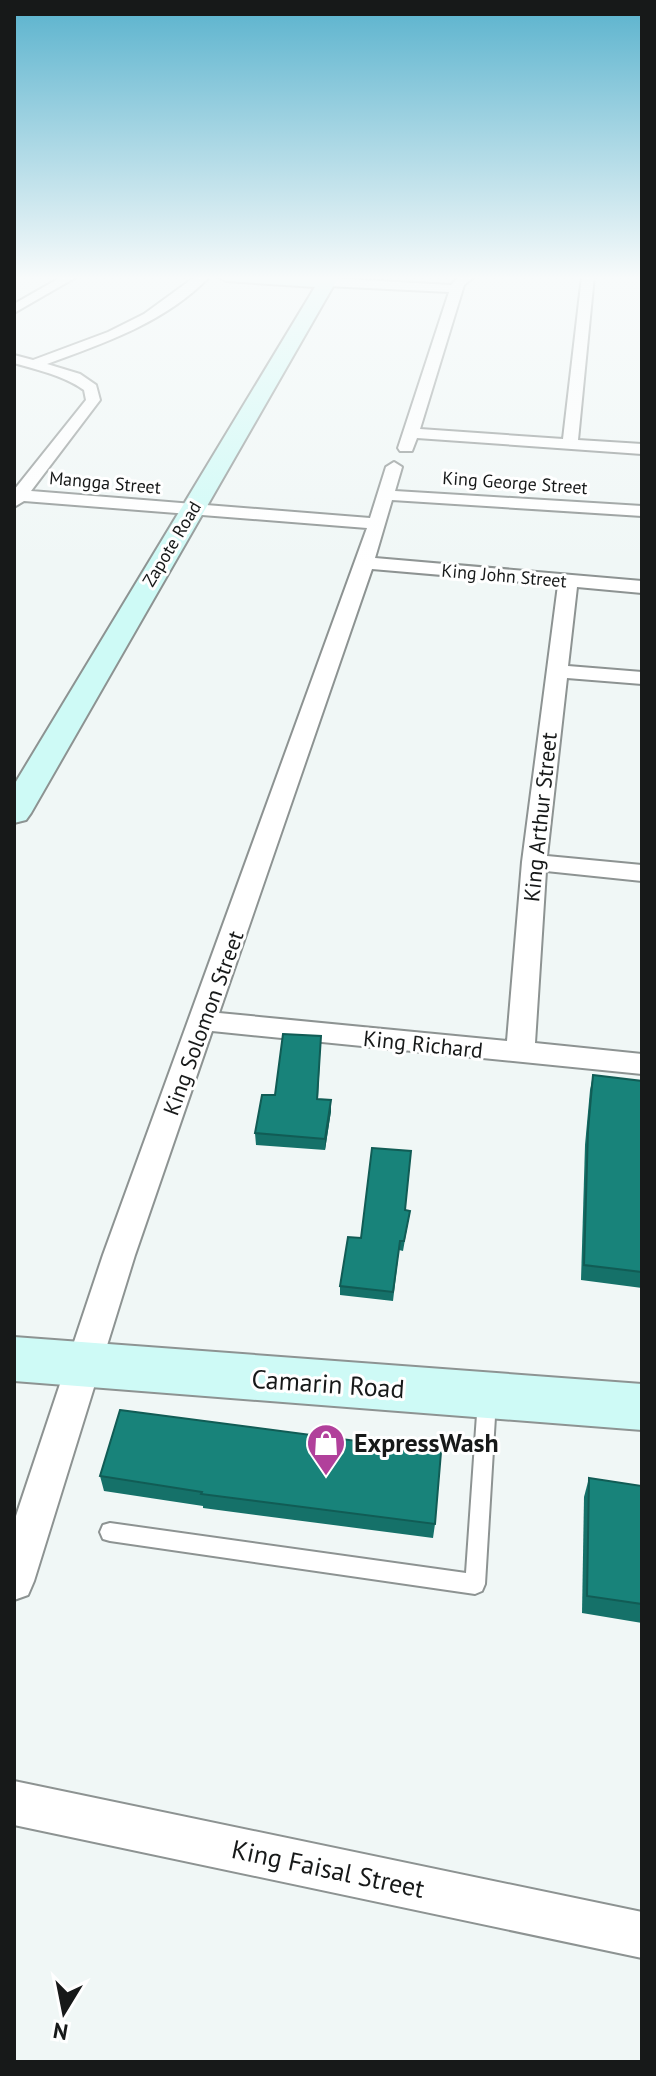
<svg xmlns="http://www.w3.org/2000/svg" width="656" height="2076" font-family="'PT Sans',sans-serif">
  <rect width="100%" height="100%" fill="#f0f7f6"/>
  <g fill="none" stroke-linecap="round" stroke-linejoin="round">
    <defs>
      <path id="lane" d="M487,1392L493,1394L496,1400L485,1584L482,1591L475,1594L110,1541L103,1539L100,1532L103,1525L110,1523L466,1573L478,1400L481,1394Z"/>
      <g id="street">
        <path d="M63,276H78L14,313V304Z"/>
        <path d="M196,276H210C166,322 105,343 47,364L80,374L96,385L100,400L31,491L370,518L386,467L394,462L402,467L395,491L642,506V516L392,500L375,558L642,581V593L577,587L568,666L642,672V684L567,678L547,856L642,865V881L546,871L535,1043L642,1054V1074L212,1031L135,1255L34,1581L28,1595L14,1600V1522L103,1255L367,528L24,501L14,507V490L86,400L84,390C63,375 37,370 14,363V355L33,360L108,332L144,314ZM372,569L558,585L522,862L507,1041L219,1013Z"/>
        <path d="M460,276H475L464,285L420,429L563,439L582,276H594L578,440L642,444V454L417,438L412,451H400L398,448L449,292L327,286L321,282L327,278L451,285Z"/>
        <path d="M14,1781L642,1912V1958L14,1825Z"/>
      </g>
      <g id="secondary">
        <path d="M217,276H339L31,813L26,820L14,823V785L315,287L226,281Z"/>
        <path d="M14,1337L642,1384V1430L14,1381Z"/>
      </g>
    </defs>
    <!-- lane casing -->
    <use href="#lane" stroke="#8d9392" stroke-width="4"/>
    <!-- street casing -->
    <use href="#street" stroke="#8d9392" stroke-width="4"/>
    <!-- secondary casing -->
    <use href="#secondary" stroke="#8d9392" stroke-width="4"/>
    <!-- lane -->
    <use href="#lane" fill="#fff" fill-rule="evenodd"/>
    <!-- street -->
    <use href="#street" fill="#fff" fill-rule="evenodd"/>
    <!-- secondary -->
    <use href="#secondary" fill="#cefaf6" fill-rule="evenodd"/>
  </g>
  <!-- wall -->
  <g fill="#157169">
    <path d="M321,1036L318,1099L331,1111L325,1150L256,1145L255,1133L275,1095Z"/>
    <path d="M593,1075L642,1081V1288L581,1280L585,1145L590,1090Z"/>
    <path d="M410,1211L403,1251L399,1250L393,1301L340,1295V1286L361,1238Z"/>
    <path d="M100,1476L435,1524L433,1538L203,1508V1506L104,1491Z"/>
    <path d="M589,1478L642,1486V1623L582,1613L584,1497Z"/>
  </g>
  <!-- shaded-wall -->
  <path fill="#115c55" d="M331,1100V1111L325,1150V1139Z"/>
  <!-- building -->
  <g fill="#18837a" stroke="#115c55" stroke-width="2">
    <path d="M283,1034L321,1036L317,1099L331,1100L325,1139L255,1133L262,1095H275Z"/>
    <path d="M593,1075L642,1081V1272L584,1265L588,1130Z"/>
    <path d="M372,1148L411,1151L405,1210L410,1211L404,1241H400L393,1292L340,1286L348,1237L361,1238Z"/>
    <path d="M120,1410L441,1452L435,1524L201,1494L202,1492L100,1476Z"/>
    <path d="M589,1478L642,1486V1604L587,1596Z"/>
  </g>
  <!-- sky -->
  <linearGradient id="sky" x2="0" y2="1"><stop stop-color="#59b2cd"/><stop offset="0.49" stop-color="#f8fbfb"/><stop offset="1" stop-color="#f8fbfb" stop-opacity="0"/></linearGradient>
  <rect width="656" height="567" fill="url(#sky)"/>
  <!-- icons -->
  <defs>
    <symbol id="shop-pin" viewBox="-11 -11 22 30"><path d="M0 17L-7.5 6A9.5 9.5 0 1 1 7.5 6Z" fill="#b1409b" stroke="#fff"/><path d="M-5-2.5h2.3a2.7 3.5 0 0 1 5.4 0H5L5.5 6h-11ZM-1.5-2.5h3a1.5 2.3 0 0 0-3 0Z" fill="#fff"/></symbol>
  </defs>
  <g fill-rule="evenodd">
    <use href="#shop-pin" x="304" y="1421" width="44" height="60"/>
  </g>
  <g text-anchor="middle" stroke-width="6" stroke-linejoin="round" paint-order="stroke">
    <!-- far-street labels -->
    <g font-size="18" fill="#171919" stroke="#fff">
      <text transform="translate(105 483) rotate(5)" y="6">Mangga Street</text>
      <text transform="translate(515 483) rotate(4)" y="6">King George Street</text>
      <text transform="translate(172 544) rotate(-59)" y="6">Zapote Road</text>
      <text transform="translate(504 576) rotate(5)" y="6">King John Street</text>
    </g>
    <!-- street labels -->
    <g font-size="22" fill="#171919" stroke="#fff">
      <text transform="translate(540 817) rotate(-84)" y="8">King Arthur Street</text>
      <text transform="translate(203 1023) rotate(-70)" y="8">King Solomon Street</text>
      <text transform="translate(423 1044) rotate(6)" y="8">King Richard</text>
    </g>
    <!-- near-street labels -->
    <g font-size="26" fill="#171919" stroke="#fff">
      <text transform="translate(328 1384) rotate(4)" y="9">Camarin Road</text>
      <text transform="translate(328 1869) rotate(12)" y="9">King Faisal Street</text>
    </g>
    <!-- near-poi labels -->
    <g font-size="26" font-weight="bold" fill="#171919" stroke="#fff" text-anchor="start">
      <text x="354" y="1452">ExpressWash</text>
    </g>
  </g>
  <!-- border -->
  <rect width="656" height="2076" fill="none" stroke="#171919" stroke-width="32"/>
  <!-- north arrow -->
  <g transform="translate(64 2012) rotate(190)" stroke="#ffffff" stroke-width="6" paint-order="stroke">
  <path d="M0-6L14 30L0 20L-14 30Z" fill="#171919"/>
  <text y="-12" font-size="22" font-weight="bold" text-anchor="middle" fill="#171919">N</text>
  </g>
</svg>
